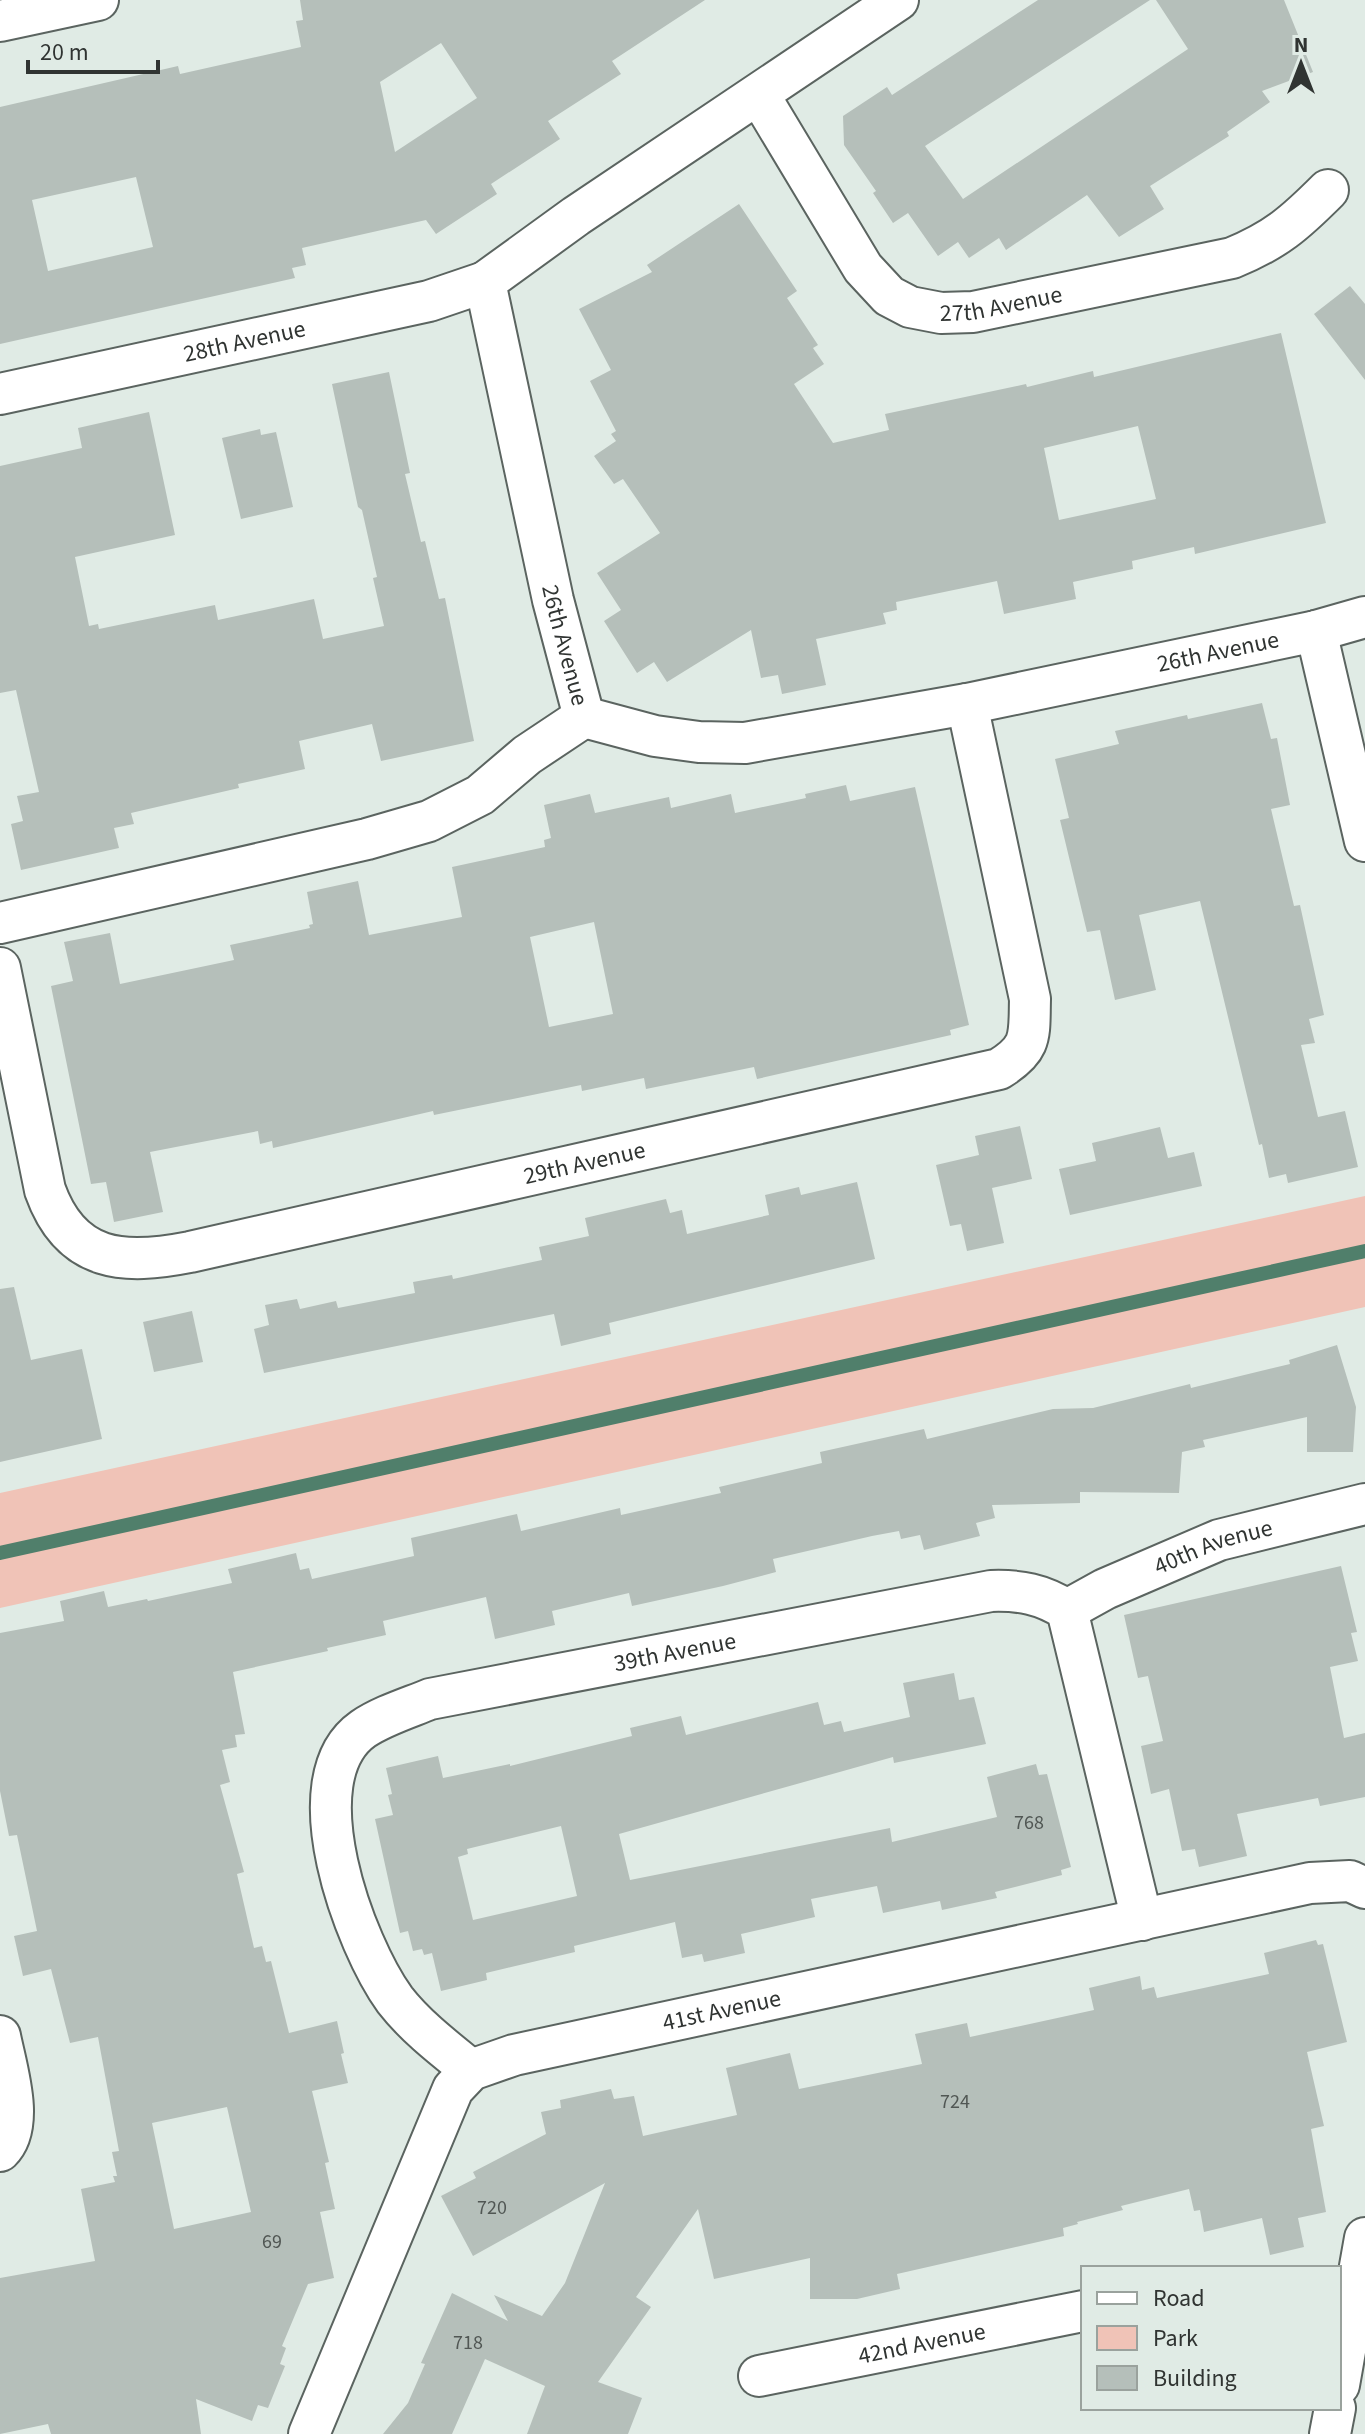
<svg xmlns="http://www.w3.org/2000/svg" width="1365" height="2434" font-family="'Source Sans 3',sans-serif">
  <rect width="100%" height="100%" fill="#e0ebe5"/>
  <!-- green -->
  <path fill="#f0c3b7" d="M1365,1196V1307L0,1608V1493Z"/>
  <g fill="none" stroke-linecap="round" stroke-linejoin="round">
    <!-- stream -->
    <path stroke="#507f6b" stroke-width="14" d="M0,1553L1365,1251"/>
  </g>
  <!-- building -->
  <g fill="#b5bfba" fill-rule="evenodd">
    <path d="M300,0H705L612,61L621,74L548,121L560,139L491,184L497,194L436,234L426,220L302,248L306,265L292,268L295,278L0,344V107L178,66L180,74L301,47L296,21L303,20ZM441,43L477,98L395,152L380,82ZM136,177L153,247L48,271L32,200Z"/>
    <path d="M1038,0H1150L925,146L963,199L1188,49L1156,0H1284L1313,72L1262,91L1270,102L1227,132L1229,136L1150,186L1164,209L1119,237L1087,195L1006,250L999,238L969,258L958,242L938,256L908,213L893,223L873,193L876,191L844,145L843,116L887,87L892,95Z"/>
    <path d="M739,204L797,291L787,298L818,345L813,348L824,364L794,384L833,443L889,430L885,414L1026,384L1027,387L1093,371L1094,377L1281,333L1326,523L1195,554L1194,547L1132,561L1133,569L1073,582L1076,599L1004,614L997,581L896,602L897,610L883,613L886,624L816,639L826,685L782,694L778,675L761,678L751,630L667,682L654,662L637,673L604,621L621,610L597,573L660,533L623,479L614,484L594,456L616,441L611,434L616,431L590,381L611,370L579,309L652,272L647,265ZM1138,426L1156,499L1059,520L1044,448Z"/>
    <path d="M1350,286L1365,304V380L1314,314Z"/>
    <path d="M389,372L410,473L405,474L421,542L425,541L439,599L445,598L474,741L381,761L372,724L299,741L305,769L238,784L239,788L131,813L134,824L114,828L119,848L21,870L11,824L23,821L17,796L39,792L16,690L0,693V466L82,448L78,428L149,412L175,535L75,557L89,626L98,624L99,629L215,605L218,620L314,599L323,639L384,626L373,578L377,577L362,510L358,507L332,384Z"/>
    <path d="M260,429L261,435L276,432L293,507L241,519L222,438Z"/>
    <path d="M1262,703L1271,739L1277,738L1290,805L1271,809L1294,906L1300,905L1324,1015L1309,1019L1315,1043L1301,1045L1318,1117L1345,1111L1358,1167L1288,1183L1286,1174L1269,1178L1262,1144L1259,1145L1200,901L1139,915L1156,990L1115,1000L1100,930L1087,932L1060,820L1069,818L1055,759L1119,744L1115,731L1187,715L1188,719Z"/>
    <path d="M846,785L850,801L915,787L969,1025L950,1030L951,1035L757,1079L754,1067L646,1089L644,1078L582,1091L581,1085L434,1115L433,1111L273,1148L272,1141L260,1144L258,1131L150,1152L163,1212L114,1222L106,1182L91,1184L51,986L73,981L64,942L110,933L120,984L234,960L230,945L310,928L309,925L313,924L307,892L358,881L369,935L462,917L452,867L545,847L544,840L551,838L544,805L590,794L595,813L669,797L671,808L731,794L735,813L806,798L805,794ZM594,922L613,1014L549,1027L530,937Z"/>
    <path d="M1020,1126L1032,1179L992,1188L1004,1243L967,1251L961,1224L950,1226L936,1165L979,1155L975,1136Z"/>
    <path d="M1160,1127L1168,1158L1194,1152L1202,1186L1070,1215L1059,1169L1096,1161L1092,1143Z"/>
    <path d="M857,1182L875,1259L609,1323L611,1334L561,1346L554,1314L264,1373L254,1329L269,1325L265,1305L297,1299L300,1309L336,1301L338,1308L415,1293L413,1282L452,1275L453,1279L542,1260L539,1247L589,1236L585,1218L666,1199L670,1213L682,1210L687,1234L769,1215L765,1195L799,1187L801,1195Z"/>
    <path d="M14,1287L31,1360L82,1349L102,1439L0,1462V1289Z"/>
    <path d="M192,1311L203,1362L154,1372L143,1322Z"/>
    <path d="M1337,1345L1356,1407L1353,1452H1307V1417L1203,1440L1205,1447L1182,1452L1179,1493L1080,1492V1503L992,1505L995,1518L976,1523L980,1536L924,1550L920,1535L901,1539L899,1531L872,1536L773,1559L776,1572L723,1586L632,1606L629,1593L552,1611L555,1625L495,1639L486,1597L383,1621L386,1635L327,1648L328,1651L233,1672L245,1734L235,1735L237,1747L222,1750L230,1782L220,1785L244,1872L237,1874L254,1948L262,1946L266,1962L271,1961L289,2033L337,2021L344,2053L341,2054L348,2083L312,2091L329,2162L325,2163L335,2209L320,2212L334,2278L308,2284L282,2346L286,2348L280,2364L285,2366L268,2408L258,2405L252,2421L196,2399L201,2434H51L48,2424L0,2434V2278L95,2261L81,2189L115,2182L113,2176H117L112,2152L119,2151L98,2037L70,2043L51,1969L23,1976L14,1936L37,1931L17,1835L9,1836L0,1791V1633L64,1621L60,1601L104,1591L108,1607L147,1599L148,1601L232,1583L228,1569L296,1553L300,1570L309,1568L312,1579L414,1556L411,1538L517,1514L521,1531L620,1508L621,1515L721,1493L719,1487L822,1463L820,1452L924,1429L927,1439L1053,1409L1093,1408L1190,1384L1191,1388L1290,1364L1289,1360ZM227,2107L251,2212L174,2229L152,2123Z"/>
    <path d="M1341,1566L1357,1632L1351,1633L1358,1661L1330,1667L1344,1738L1365,1733V1797L1320,1806L1318,1798L1237,1814L1247,1856L1199,1867L1195,1849L1182,1851L1169,1789L1151,1794L1141,1746L1163,1741L1148,1676L1138,1678L1124,1615Z"/>
    <path d="M954,1673L959,1700L974,1697L986,1744L894,1763L893,1757L619,1834L630,1880L890,1828L892,1842L997,1817L987,1777L1036,1764L1039,1775L1047,1774L1071,1867L1061,1870L1062,1875L995,1892L997,1898L942,1910L940,1901L883,1913L877,1886L811,1899L815,1917L741,1934L745,1953L704,1962L702,1954L682,1958L675,1922L574,1946L575,1952L486,1973L487,1980L441,1991L432,1953L424,1955L422,1949L413,1951L408,1931L400,1933L375,1819L393,1815L388,1795L392,1794L386,1768L438,1756L443,1778L510,1764V1766L632,1736L630,1728L681,1716L686,1735L818,1702L824,1725L841,1721L844,1732L910,1717L903,1683ZM561,1826L577,1896L473,1920L458,1857L468,1854L467,1849Z"/>
    <path d="M1316,1940L1318,1945L1323,1944L1347,2042L1307,2052L1324,2126L1311,2129L1326,2212L1298,2218L1304,2247L1270,2255L1262,2218L1204,2232L1200,2210L1194,2211L1189,2189L1121,2206L1123,2210L1077,2222L1078,2224L1063,2228L1064,2236L897,2274L900,2289L857,2299H810V2258L714,2279L698,2209L636,2297L651,2307L598,2382L642,2398L628,2434H527L545,2386L485,2359L452,2434H383L408,2403L425,2364L421,2363L452,2293L508,2321L494,2295L542,2316L565,2283L605,2183L473,2256L441,2196L476,2178L473,2172L546,2134L541,2112L561,2108L560,2100L611,2089L614,2099L634,2096L643,2136L737,2115L726,2068L790,2053L799,2089L922,2064L915,2034L967,2023L970,2037L1094,2010L1089,1988L1140,1976L1142,1990L1154,1987L1157,1998L1269,1974L1264,1953Z"/>
  </g>
  <g fill="none" stroke-linecap="round" stroke-linejoin="round">
    <defs>
      <g id="minor">
        <path id="s1" d="M898,0L576,216L485,282L553,600L584,717L655,736L699,742L745,743L967,704L1316,631L1365,617"/>
        <path d="M0,21L98,0"/>
        <path id="s2" d="M759,95L863,268L889,296L910,307L941,313L973,312L1232,258C1276,240 1295,223 1328,190"/>
        <path id="s3" d="M0,394L429,301L485,282"/>
        <path d="M1316,631L1365,841"/>
        <path d="M0,923L367,839L429,821L480,795L527,755L584,717"/>
        <path id="s4" d="M0,968L45,1190C71,1263 124,1265 190,1252L999,1069C1033,1048 1029,1036 1030,999L967,704"/>
        <path id="s5" d="M1067,1610L1105,1589L1219,1540L1365,1504"/>
        <path d="M0,2036C6,2067 26,2126 0,2151"/>
        <path id="s6" d="M471,2070C445,2049 416,2027 395,2000C355,1945 292,1779 363,1729C382,1716 408,1708 430,1699L991,1591C1020,1590 1042,1594 1067,1610L1142,1920"/>
        <path id="s7" d="M759,2376L1083,2311"/>
        <path d="M1339,2385L1365,2238"/>
        <path id="s8" d="M309,2434L453,2089L471,2070L514,2055L1310,1883L1350,1881L1365,1888"/>
        <path d="M1330,2434L1335,2408"/>
      </g>
    </defs>
    <!-- minor casing -->
    <use href="#minor" stroke="#5b6460" stroke-width="44"/>
    <!-- minor -->
    <use href="#minor" stroke="#fff" stroke-width="40"/>
  </g>
  <g text-anchor="middle" stroke-width="6" stroke-linejoin="round" paint-order="stroke">
    <!-- number labels -->
    <g font-size="20" fill="#515754">
      <text x="1029" y="1829">768</text>
      <text x="955" y="2108">724</text>
      <text x="492" y="2214">720</text>
      <text x="272" y="2248">69</text>
      <text x="468" y="2349">718</text>
    </g>
    <!-- street labels -->
    <g font-size="24" fill="#303432" stroke="#e0ebe5">
      <text dy="8" stroke="none"><textPath href="#s2" startOffset="356">27th Avenue</textPath></text>
      <text dy="8" stroke="none"><textPath href="#s3" startOffset="250">28th Avenue</textPath></text>
      <text dy="8" stroke="none"><textPath href="#s1" startOffset="872">26th Avenue</textPath></text>
      <text dy="8" stroke="none"><textPath href="#s1" startOffset="1592">26th Avenue</textPath></text>
      <text dy="8" stroke="none"><textPath href="#s4" startOffset="808">29th Avenue</textPath></text>
      <text dy="8" stroke="none"><textPath href="#s5" startOffset="160">40th Avenue</textPath></text>
      <text dy="8" stroke="none"><textPath href="#s6" startOffset="720">39th Avenue</textPath></text>
      <text dy="8" stroke="none"><textPath href="#s8" startOffset="658">41st Avenue</textPath></text>
      <text dy="8" stroke="none"><textPath href="#s7" startOffset="166">42nd Avenue</textPath></text>
    </g>
  </g>
  <!-- legend -->
  <rect x="1081" y="2266" width="260" height="144" fill="#e0ebe5" stroke="#9aa29d" stroke-width="2"/>
  <rect x="1097" y="2292" width="40" height="12" fill="#ffffff" stroke="#9aa29d" stroke-width="2"/>
  <text x="1153" y="2306" font-size="24" fill="#303432">Road</text>
  <rect x="1097" y="2326" width="40" height="24" fill="#f0c3b7" stroke="#9aa29d" stroke-width="2"/>
  <text x="1153" y="2346" font-size="24" fill="#303432">Park</text>
  <rect x="1097" y="2366" width="40" height="24" fill="#b5bfba" stroke="#9aa29d" stroke-width="2"/>
  <text x="1153" y="2386" font-size="24" fill="#303432">Building</text>
  <!-- north arrow -->
  <g transform="translate(1301 64)" stroke="#e0ebe5" stroke-width="6" paint-order="stroke">
  <path d="M0-6L14 30L0 20L-14 30Z" fill="#303432"/>
  <text y="-12" font-size="22" font-weight="bold" text-anchor="middle" fill="#303432">N</text>
  </g>
  <!-- scale -->
  <path d="M28 60v12h130v-12" fill="none" stroke="#303432" stroke-width="4"/>
  <text x="40" y="60" font-size="24" fill="#303432" stroke="#e0ebe5" stroke-width="6" paint-order="stroke">20 m</text>
</svg>
